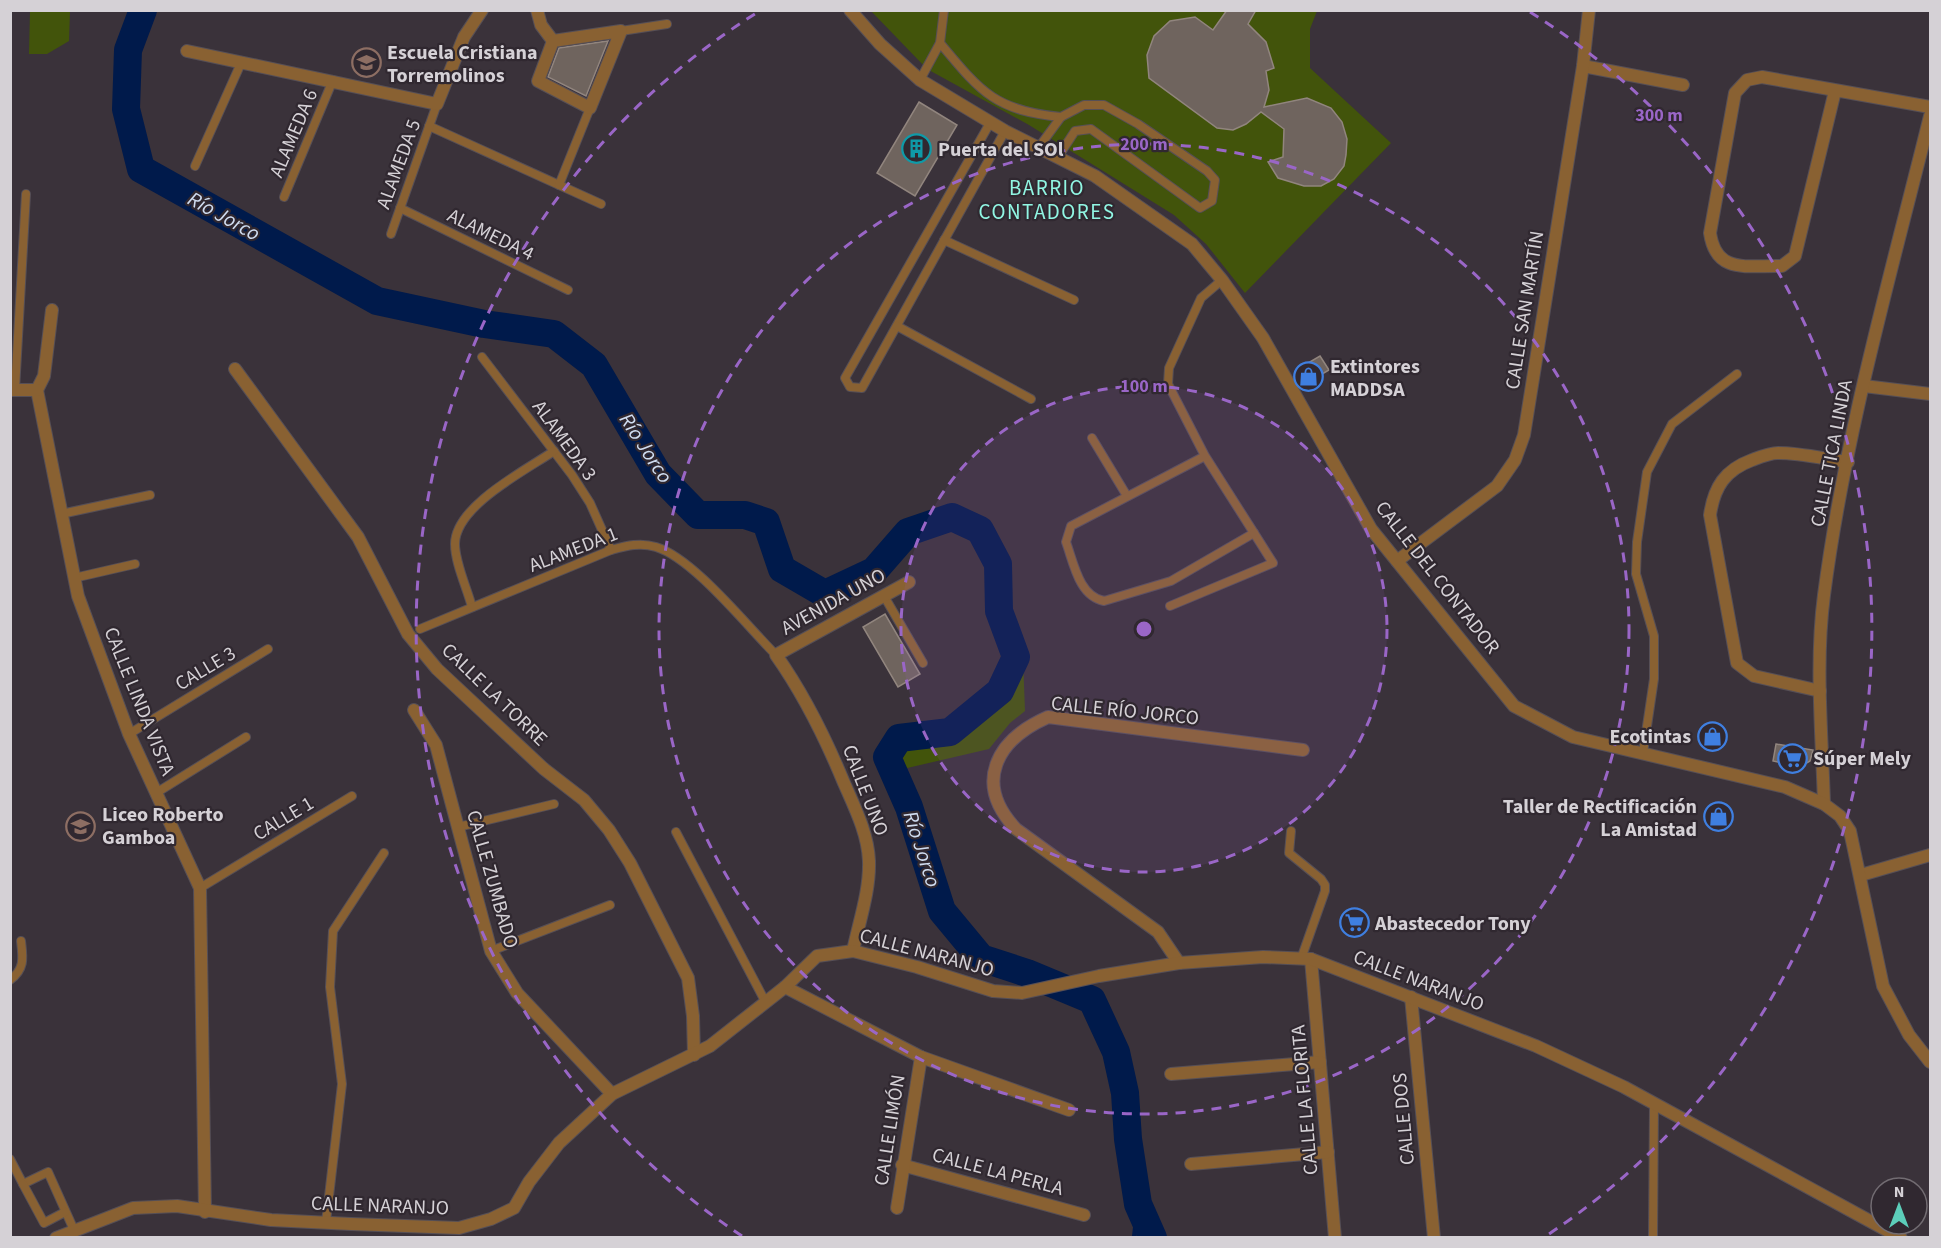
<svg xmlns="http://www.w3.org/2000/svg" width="1941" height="1248" font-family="'Source Sans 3',sans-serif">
  <rect width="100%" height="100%" fill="#3a323a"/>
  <!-- green -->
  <g fill="#42540b">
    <path d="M30,11H70L69,41L47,54H29Z"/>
    <path d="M871,11H1317L1310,29V68L1391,143L1245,293L1206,244L1174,215L1029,125L927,69Z"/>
    <path d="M1023,658L1025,711L1010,723L989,749L903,769L901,749L905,743L953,739L1005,693Z"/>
  </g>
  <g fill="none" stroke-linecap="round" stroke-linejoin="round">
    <!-- stream -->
    <path stroke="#001a4b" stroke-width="4.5" d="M1134,1238L1138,1204"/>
    <!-- river -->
    <path stroke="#001a4b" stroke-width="28" d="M143,10L128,50L126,109L141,169L377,301L484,324L554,334L594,365L658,474L698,515H745L766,522L782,569L825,594L874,571L908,532L952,517L980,530L998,564L999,611L1016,657L1000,691L950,732L899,738L887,757L909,807L942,911L981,958L1027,973L1092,1000L1116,1052L1125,1093L1128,1139L1138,1204L1153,1238"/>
  </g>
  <!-- building -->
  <g fill="#6f645e" stroke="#91857e" stroke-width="1.5">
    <path d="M1227,10H1256L1248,24L1266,42L1274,68L1266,71L1269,90L1264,107L1307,98L1331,108L1342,122L1347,139L1346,155L1344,166L1334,179L1321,186H1304L1278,178L1268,162L1283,157L1284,129L1261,112L1246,124L1233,130L1217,128L1149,78L1147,55L1154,36L1170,21L1195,17L1213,30Z"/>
    <path d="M608,41L586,96L548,77L559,48Z"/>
    <path d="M919,102L957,125L915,196L877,173Z"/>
    <path d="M1320,356L1329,370L1305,384L1296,370Z"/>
    <path d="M885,614L920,674L898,687L863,627Z"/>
    <path d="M1776,744L1813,750L1810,761L1800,767L1773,761Z"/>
  </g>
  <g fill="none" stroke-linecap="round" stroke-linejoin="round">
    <defs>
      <g id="service">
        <path d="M621,31L667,24"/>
        <path d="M940,43C980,91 995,111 1061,117"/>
        <path d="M920,80L940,43L944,10"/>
        <path d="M990,123L845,378L850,387L862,388L1005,131"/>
        <path d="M429,126L601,204"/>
        <path d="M1039,147L1061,117L1084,105H1104L1138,124L1207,171L1215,180L1212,201L1200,208L1091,129L1075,131L1058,157"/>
        <path d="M195,166L242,61"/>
        <path d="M559,185L590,108"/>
        <path d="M284,197L333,80"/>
        <path d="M400,208L568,290"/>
        <path d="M391,234L437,104"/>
        <path d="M944,240L1074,300"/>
        <path d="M897,326L1031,399"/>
        <path d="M482,357L572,475L590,503L611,550"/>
        <path d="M15,390L26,194"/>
        <path d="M1092,438L1127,496"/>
        <path d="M1205,456L1071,526L1066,542C1074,564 1079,596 1104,601L1171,581L1254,533L1205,456L1168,384L1169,368L1201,298L1222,280"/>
        <path d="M61,514L150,495"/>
        <path d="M74,578L135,564"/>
        <path d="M884,596L923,663"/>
        <path d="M1170,606L1273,563L1254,533"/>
        <path d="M472,607C467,588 455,563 455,544C455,506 526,470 554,451"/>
        <path d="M420,629L611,550C626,546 640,542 656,547C693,558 747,626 776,655"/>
        <path d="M129,734L268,649"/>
        <path d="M1643,753L1654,679V636L1636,574L1637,542L1647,472L1672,424L1737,374"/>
        <path d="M156,793L246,737"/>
        <path d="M458,827L554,804"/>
        <path d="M1291,831L1289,853L1321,879L1325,885V891L1301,959"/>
        <path d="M676,832L766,1003"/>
        <path d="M200,888L352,796"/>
        <path d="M491,951L610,905"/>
        <path d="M10,980C25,969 23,958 21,941"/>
        <path d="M10,1159L23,1184L48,1172L74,1230"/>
        <path d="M23,1184L44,1223L65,1212"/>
        <path d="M326,1222L342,1084L330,987L333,931L384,853"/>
        <path d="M1653,1238L1654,1104"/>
      </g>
      <g id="minor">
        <path d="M537,10L541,25L553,41"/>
        <path d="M621,31L590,108L538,81L553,41Z"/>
        <path d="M187,51L437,104L464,37L482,10"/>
        <path d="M1583,66L1683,85"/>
        <path d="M1835,91L1795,256L1782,266C1748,265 1716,275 1710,233L1735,93L1747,80L1762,77L1930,107"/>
        <path d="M52,310L44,376L37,390L78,596L129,734L200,888L205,1212"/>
        <path d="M235,369L358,537L408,634L437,669L544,769L584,800L609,830L630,863L688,978L693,1016L694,1055"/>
        <path d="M1864,386L1930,394"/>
        <path d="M10,390H37"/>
        <path d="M1397,561L1497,486L1515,460L1524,435L1583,66L1589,10"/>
        <path d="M1820,691L1754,676L1737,663L1710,515C1714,487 1725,470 1752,460C1760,457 1770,453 1778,453C1801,453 1825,459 1848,462"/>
        <path d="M414,710L436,745L491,951L517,993L612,1094"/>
        <path d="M1824,804C1822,735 1815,663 1824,595C1845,433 1891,274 1930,116"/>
        <path d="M1861,875L1930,855"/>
        <path d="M853,951C859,922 870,891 869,861C868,834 855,808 844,783C825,737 805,696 776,655L909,582"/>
        <path d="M1311,959L1335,1238"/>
        <path d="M1179,963L1158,932L1016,829C973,783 996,740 1048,717L1303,750"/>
        <path d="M785,987L921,1057L1069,1110"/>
        <path d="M1411,997L1434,1238"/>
        <path d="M1171,1074L1320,1062"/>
        <path d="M1191,1164L1328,1152"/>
        <path d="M902,1165L1084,1215"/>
        <path d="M897,1208L921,1057"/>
        <path d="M56,1238L133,1208L177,1206L271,1220L351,1224L459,1228L491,1219L514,1208L529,1182L559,1143L612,1094L710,1046L785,987L817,956L853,951L917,967L993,991L1022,993L1099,976L1179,963L1263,957L1311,959L1536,1046L1624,1087L1901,1238"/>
      </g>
      <path id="tertiary" d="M850,10L880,44L920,80L1005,131L1095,176L1192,244L1222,280L1263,338L1371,529L1514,706L1573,737L1785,787L1824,804L1840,816L1850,831L1883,986L1909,1035L1930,1062"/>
    </defs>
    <!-- service casing -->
    <use href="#service" stroke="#564f56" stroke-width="10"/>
    <!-- minor casing -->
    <use href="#minor" stroke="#564f56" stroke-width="14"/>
    <!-- tertiary casing -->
    <use href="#tertiary" stroke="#564f56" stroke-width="14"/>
    <!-- service -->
    <use href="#service" stroke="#896132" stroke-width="8"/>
    <!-- minor -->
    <use href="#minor" stroke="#896132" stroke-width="12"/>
    <!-- tertiary -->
    <use href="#tertiary" stroke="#896132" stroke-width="12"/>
  </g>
  <!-- distance rings -->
  <circle cx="1144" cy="629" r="243" fill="#9a66c7" fill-opacity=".12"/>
  <g fill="none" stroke="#9a66c7" stroke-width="3" stroke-dasharray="10 8">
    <circle cx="1144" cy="629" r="243"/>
    <circle cx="1144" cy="629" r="485"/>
    <path d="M742 1236A728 728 0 0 1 758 12M1530 12A728 728 0 0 1 1546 1236"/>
  </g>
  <!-- icons -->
  <defs>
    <symbol id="school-ring" viewBox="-11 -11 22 22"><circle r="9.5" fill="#302830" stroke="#8d6e63" stroke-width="1.5"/><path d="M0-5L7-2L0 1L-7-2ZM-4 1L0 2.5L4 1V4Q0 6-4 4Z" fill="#8d6e63"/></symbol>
    <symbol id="building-ring" viewBox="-11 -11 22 22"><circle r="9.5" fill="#302830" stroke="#0f9aa8" stroke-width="1.5"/><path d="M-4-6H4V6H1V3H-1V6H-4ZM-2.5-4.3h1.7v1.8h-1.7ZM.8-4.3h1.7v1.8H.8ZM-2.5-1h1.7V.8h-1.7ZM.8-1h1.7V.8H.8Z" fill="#0f9aa8"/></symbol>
    <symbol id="shop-ring" viewBox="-11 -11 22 22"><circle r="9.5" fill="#302830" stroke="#3f7fe0" stroke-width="1.5"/><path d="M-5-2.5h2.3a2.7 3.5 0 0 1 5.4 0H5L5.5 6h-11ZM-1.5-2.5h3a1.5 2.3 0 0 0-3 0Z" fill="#3f7fe0"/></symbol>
    <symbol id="supermarket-ring" viewBox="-11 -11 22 22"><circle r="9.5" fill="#302830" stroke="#3f7fe0" stroke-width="1.5"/><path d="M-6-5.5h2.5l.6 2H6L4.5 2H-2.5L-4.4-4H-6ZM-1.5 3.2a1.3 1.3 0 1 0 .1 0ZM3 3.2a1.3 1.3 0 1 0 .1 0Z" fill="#3f7fe0"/></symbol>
  </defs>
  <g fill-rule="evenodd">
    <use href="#school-ring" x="350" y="46" width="33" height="33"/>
    <use href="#building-ring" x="900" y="132" width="33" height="33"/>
    <use href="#shop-ring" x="1292" y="360" width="33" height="33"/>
    <use href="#shop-ring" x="1696" y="720" width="33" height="33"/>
    <use href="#supermarket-ring" x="1776" y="742" width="33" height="33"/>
    <use href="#shop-ring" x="1702" y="800" width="33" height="33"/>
    <use href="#school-ring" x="64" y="810" width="33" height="33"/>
    <use href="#supermarket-ring" x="1338" y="906" width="33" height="33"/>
  </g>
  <g text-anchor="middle" stroke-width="4.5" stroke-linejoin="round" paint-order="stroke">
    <!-- poi labels -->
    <g font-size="20" font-weight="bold" fill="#d5d1d6" stroke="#302830" text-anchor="start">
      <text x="387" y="59">Escuela Cristiana<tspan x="387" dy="23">Torremolinos</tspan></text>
      <text x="938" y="156">Puerta del SOl</text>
      <text x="1330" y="373">Extintores<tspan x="1330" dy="23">MADDSA</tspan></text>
      <text x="1691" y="743" text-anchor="end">Ecotintas</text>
      <text x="1813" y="765">Súper Mely</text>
      <text x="1697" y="813" text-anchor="end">Taller de Rectificación<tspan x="1697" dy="23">La Amistad</tspan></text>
      <text x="102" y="821">Liceo Roberto<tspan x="102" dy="23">Gamboa</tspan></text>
      <text x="1375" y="930">Abastecedor Tony</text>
    </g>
    <!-- street labels -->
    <g font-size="20" fill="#d5d1d6" stroke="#302830">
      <text transform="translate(293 133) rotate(-67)" y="7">ALAMEDA 6</text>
      <text transform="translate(398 164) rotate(-70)" y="7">ALAMEDA 5</text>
      <text transform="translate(491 234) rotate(26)" y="7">ALAMEDA 4</text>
      <text transform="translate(1524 310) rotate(-81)" y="7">CALLE SAN MARTÍN</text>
      <text transform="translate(565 440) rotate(54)" y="7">ALAMEDA 3</text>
      <text transform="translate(1831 453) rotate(-79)" y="7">CALLE TICA LINDA</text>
      <text transform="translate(573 549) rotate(-21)" y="7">ALAMEDA 1</text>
      <text transform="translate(1438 577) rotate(52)" y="7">CALLE DEL CONTADOR</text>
      <text transform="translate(833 601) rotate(-29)" y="7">AVENIDA UNO</text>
      <text transform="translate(205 668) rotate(-31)" y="7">CALLE 3</text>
      <text transform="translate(495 694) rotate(44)" y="7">CALLE LA TORRE</text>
      <text transform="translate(140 701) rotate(68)" y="7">CALLE LINDA VISTA</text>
      <text transform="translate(1125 710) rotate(6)" y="7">CALLE RÍO JORCO</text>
      <text transform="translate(866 790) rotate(69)" y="7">CALLE UNO</text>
      <text transform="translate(283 818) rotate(-31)" y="7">CALLE 1</text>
      <text transform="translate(493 879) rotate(74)" y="7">CALLE ZUMBADO</text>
      <text transform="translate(927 952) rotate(15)" y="7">CALLE NARANJO</text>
      <text transform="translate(1419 980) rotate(21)" y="7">CALLE NARANJO</text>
      <text transform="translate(1304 1100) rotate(-95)" y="7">CALLE LA FLORITA</text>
      <text transform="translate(1403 1119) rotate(-95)" y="7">CALLE DOS</text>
      <text transform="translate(889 1130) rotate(-81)" y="7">CALLE LIMÓN</text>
      <text transform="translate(998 1171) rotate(15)" y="7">CALLE LA PERLA</text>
      <text transform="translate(380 1205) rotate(2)" y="7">CALLE NARANJO</text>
    </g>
    <!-- neighbourhood labels -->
    <g font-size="21" letter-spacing="1.5" fill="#91f6e3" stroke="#302830">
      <text x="1047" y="195">BARRIO<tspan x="1047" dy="24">CONTADORES</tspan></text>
    </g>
    <!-- water labels -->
    <g font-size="21" font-style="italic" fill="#d0ddf1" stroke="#302830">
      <text transform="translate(224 216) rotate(29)" y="7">Río Jorco</text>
      <text transform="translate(646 448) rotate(57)" y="7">Río Jorco</text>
      <text transform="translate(922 849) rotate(72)" y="7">Río Jorco</text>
    </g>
  </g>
  <circle cx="1144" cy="629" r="9" fill="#9a66c7" stroke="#302830" stroke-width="3"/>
  <g font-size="18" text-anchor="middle" font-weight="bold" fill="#9a66c7" stroke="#302830" stroke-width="4.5" stroke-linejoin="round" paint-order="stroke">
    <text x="1659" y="121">300 m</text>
    <text x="1144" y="150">200 m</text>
    <text x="1144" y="392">100 m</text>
  </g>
  <!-- border -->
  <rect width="1941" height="1248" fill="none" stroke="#d5d1d6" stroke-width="24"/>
  <!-- north arrow -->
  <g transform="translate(1899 1206)"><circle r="28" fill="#302830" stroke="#726c72" stroke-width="1.5"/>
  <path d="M0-4.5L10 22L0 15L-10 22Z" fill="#5cceba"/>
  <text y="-9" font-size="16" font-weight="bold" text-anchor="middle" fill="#d5d1d6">N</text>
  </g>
</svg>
